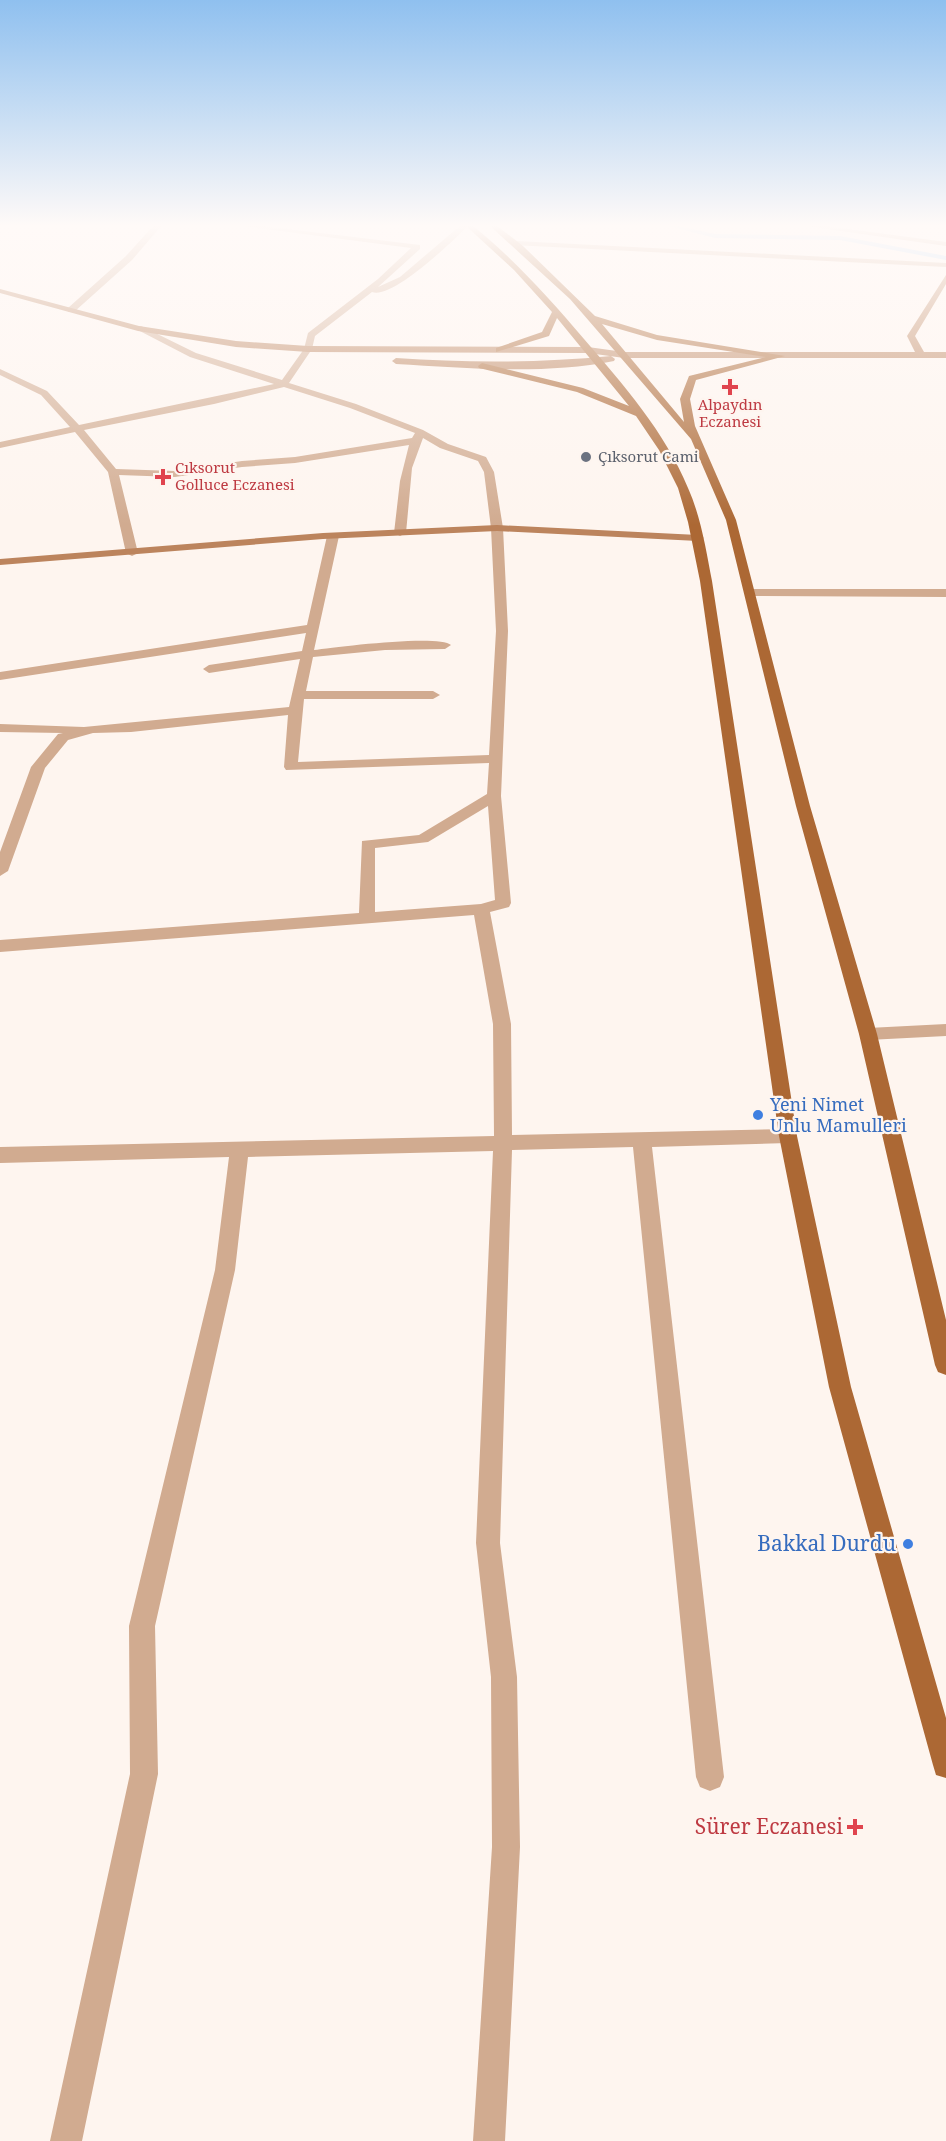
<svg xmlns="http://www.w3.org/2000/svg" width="946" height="2141" font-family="'Noto Serif',serif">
  <rect width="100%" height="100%" fill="#fef5ef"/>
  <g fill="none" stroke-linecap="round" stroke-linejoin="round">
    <!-- stream -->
    <path fill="#a9d2f9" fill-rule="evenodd" d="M665,225H674L715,234L840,236L946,256V260L840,240L715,238Z"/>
    <!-- street -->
    <g fill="#d1ab90" fill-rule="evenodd">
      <path d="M154,225H162L132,260L74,312H68V308L126,256Z"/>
      <path d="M235,225H254L420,245V249L378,287L400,277L461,225H469C454,240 392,300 372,292L315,336L312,349L289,383L356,404L423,430L448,444L486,457L494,472L503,528L508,631L501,796L511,903L509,907L490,912L511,1024L512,1135L788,1129L795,1131L797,1136L795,1141L788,1143L652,1147L724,1777L720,1787L710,1791L700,1787L696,1777L633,1147L512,1150L500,1543L517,1677L520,1847L505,2141H473L492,1847L491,1677L476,1543L493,1151L248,1157L235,1270L155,1626L158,1774L82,2141H50L130,1774L129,1626L215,1270L229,1157L0,1163V1147L494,1136L493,1024L474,915L0,952V940L359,913L362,841L419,835L487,794L489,763L286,770L284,767L288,715L131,732L93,733L68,740L45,768L8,871L0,876V852L31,767L58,734L63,733L0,732V724L84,727L289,707L300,659L209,673L203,669L209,665L302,651L306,633L0,680V672L307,625L327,536L333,533L339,536L314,650C336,647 439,634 451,645L445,649L385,650L313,657L306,691H433L440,695L433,699H304L298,762L489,755L496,631L491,528L484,472L478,461L440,448L423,438L412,468L406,533L400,536L394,533L400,481L409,445L295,463L242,467L175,477L119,475L138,553L132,556L126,553L108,472L75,432L0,448V442L70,427L41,395L0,375V369L47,391L79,425L274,384L190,357L134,328L141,326L196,353L282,380L304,349L308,333L378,279L411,248ZM284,387L350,408L415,433L412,438L295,457L242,461L175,471L116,469L84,430L214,404ZM488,806L495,900L481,904L375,912V848L428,842Z"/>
      <path d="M799,225H818L946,242V246Z"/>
      <path d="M516,241L946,263V267L513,245Z"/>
      <path d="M751,589H946V597L747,596L745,593Z"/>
      <path d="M946,1024V1036L868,1040L862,1039L859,1034L862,1029L868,1028Z"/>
    </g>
    <!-- secondary -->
    <g fill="#bc845d" fill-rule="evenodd">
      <path d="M946,275V284L915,336L924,352H946V358H624L588,353L308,352L236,347L138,331L0,293V289L139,326L236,341L308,346L588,347L624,352H915L907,336Z"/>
      <path d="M611,356L615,359L614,361C543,375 467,368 396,364L392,361L396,358C468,363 539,363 611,356Z"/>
      <path d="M497,525L698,535L704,538L698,541L497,531L323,539L0,565V559L323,533Z"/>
    </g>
    <!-- primary -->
    <g fill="#ac6834" fill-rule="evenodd">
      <path d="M465,225H472C514,259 549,298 584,339C623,384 665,432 688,488C701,517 706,550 712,581L797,1136L851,1387L946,1718V1778L936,1775L933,1765L829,1387L779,1136L700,581L688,522L678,488L659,450L636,416L577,392L479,368L478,366L482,363L583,388L629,406L557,318L549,336L496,352V348L542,332L552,312L514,270Z"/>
      <path d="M489,225H496L523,246L595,316L657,335L785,356L696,380L690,399L695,426L736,520L810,806L877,1034L946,1320V1375L938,1372L935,1365L859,1034L796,806L726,520L691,439L570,299ZM602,324L657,340L766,357L689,376L680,399L684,422Z"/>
    </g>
  </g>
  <!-- sky -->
  <linearGradient id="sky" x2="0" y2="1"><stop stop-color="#8fc0ef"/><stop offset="0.43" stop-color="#fffaf8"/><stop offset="1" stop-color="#fffaf8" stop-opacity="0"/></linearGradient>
  <rect width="946" height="525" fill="url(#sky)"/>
  <!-- markers -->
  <g fill="#e0444e" stroke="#fef5ef" stroke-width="2">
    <path d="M727 378h6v6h6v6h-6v6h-6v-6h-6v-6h6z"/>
    <path d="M160 468h6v6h6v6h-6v6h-6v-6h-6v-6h6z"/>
    <path d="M852 1818h6v6h6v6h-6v6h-6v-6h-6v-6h6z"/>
  </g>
  <circle fill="#6b7280" stroke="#fef5ef" stroke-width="2" cx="586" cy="457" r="6"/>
  <g fill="#3f7fe0" stroke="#fef5ef" stroke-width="2">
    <circle cx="758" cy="1115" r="6"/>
    <circle cx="908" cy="1544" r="6"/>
  </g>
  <g text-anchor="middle" stroke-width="4.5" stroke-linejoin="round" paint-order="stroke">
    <!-- far-health labels -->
    <g font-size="15" fill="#be3a42" stroke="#fef5ef">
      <text x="730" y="410">Alpaydın<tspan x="730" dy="17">Eczanesi</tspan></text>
      <text x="175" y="473" text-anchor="start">Cıksorut<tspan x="175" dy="17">Golluce Eczanesi</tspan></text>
    </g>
    <!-- far-worship labels -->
    <g font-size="15" fill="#5b616d" stroke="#fef5ef" text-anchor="start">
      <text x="598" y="462">Çıksorut Cami</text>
    </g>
    <!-- shop labels -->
    <g font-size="18" fill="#366cbe" stroke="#fef5ef" text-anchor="start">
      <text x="770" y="1111">Yeni Nimet<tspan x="770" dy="21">Unlu Mamulleri</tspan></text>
    </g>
    <!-- near-shop labels -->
    <g font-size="21" fill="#366cbe" stroke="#fef5ef" text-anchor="end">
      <text x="896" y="1551">Bakkal Durdu</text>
    </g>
    <!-- near-health labels -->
    <g font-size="21" fill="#be3a42" stroke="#fef5ef" text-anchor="end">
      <text x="843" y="1834">Sürer Eczanesi</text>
    </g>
  </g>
</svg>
